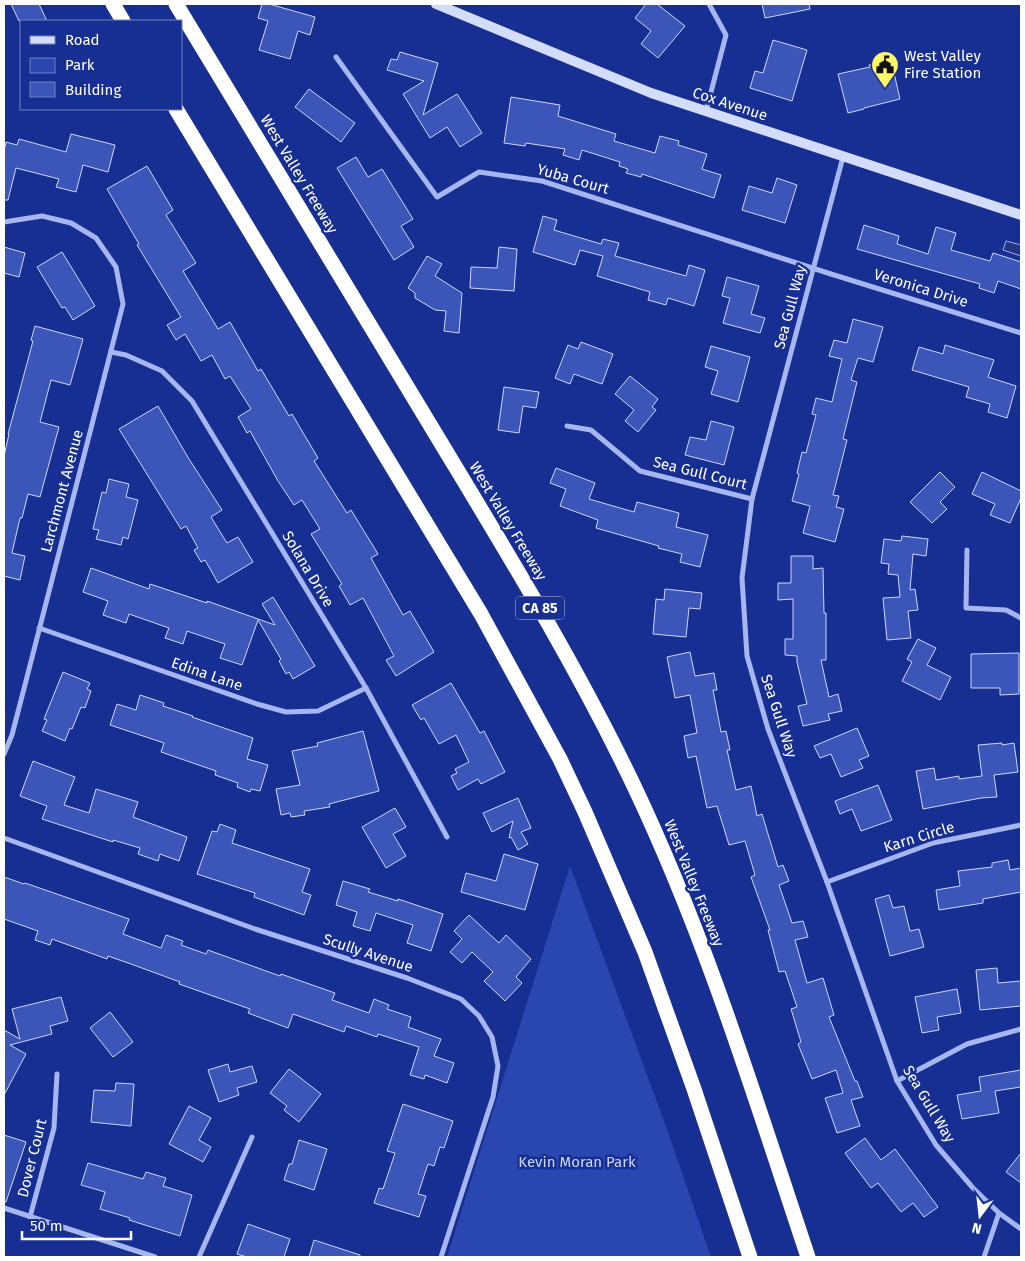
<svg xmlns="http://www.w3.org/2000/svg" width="1025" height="1261" font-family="'Fira Sans',sans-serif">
  <rect width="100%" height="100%" fill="#172f92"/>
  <!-- green -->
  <path fill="#2946b1" d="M570,866L668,1132L711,1257H447Z"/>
  <!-- water -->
  <path fill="#233480" stroke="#98adf3" d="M1006,241L1021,245V256L1003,250Z"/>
  <!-- building -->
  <g fill="#3b55b9" stroke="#cdd7fb">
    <path d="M11,4H39L47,21H19Z"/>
    <path d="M262,4H269L315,17L310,35L298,31L290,59L259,50L268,21L258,18Z"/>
    <path d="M646,4H657L685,26L658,58L641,44L651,31L635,18Z"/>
    <path d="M762,4H809L810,9L765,18Z"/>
    <path d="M773,40L807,50L792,101L750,88L755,71L763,73Z"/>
    <path d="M400,52L438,63L423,115L457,94L482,133L460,147L447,127L430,138L403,94L424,81L387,70L391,59L397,60Z"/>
    <path d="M891,60L900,99L864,108V109L848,113L838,74L870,67L869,65Z"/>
    <path d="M309,89L355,123L341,142L295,107Z"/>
    <path d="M511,97L560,105L558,116L616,134L614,141L655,153L660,136L679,141L678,145L707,154L702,169L721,175L714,198L642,174L641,177L626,173L628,169L619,166L620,162L582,150L579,160L563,155L565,149L526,143L525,146L504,143Z"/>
    <path d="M71,134L115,145L108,172L83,165L76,192L56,187L59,179L16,168L8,200H4V151L6,142L17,145L19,139L66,152Z"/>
    <path d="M356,157L368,177L382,169L413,219L401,226L414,247L394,260L337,168Z"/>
    <path d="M147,166L173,210L166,215L196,263L183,271L218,329L230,322L258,371L261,369L289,416L292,414L318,458L314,461L347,513L351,510L378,554L371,558L403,615L410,611L434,652L396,676L386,660L394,656L363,598L350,605L339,586L342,584L311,534L320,529L302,500L294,505L278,481L250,431L247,433L238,417L251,409L230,376L225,379L212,355L201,361L185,334L176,340L167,325L181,317L137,245L139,244L107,189Z"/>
    <path d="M777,178L797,185L785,223L742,210L749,186L772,193Z"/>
    <path d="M543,216L557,220L554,230L601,244L603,239L619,243L615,256L686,276L689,265L705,270L694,306L668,298L666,305L648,300L650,292L597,276L603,256L580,250L575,265L533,252Z"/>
    <path d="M864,225L899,236L897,244L928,254L936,227L956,233L951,250L990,261L993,253L1021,262V289L998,281L994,293L979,288L980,284L857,249Z"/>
    <path d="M4,247L25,253L19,277L4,273Z"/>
    <path d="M499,247L517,249L514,291L470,288L471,267L497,268Z"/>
    <path d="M62,252L95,306L73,320L65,307L62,308L37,267Z"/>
    <path d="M427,256L442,264L435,276L462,293L459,333L444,331L446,311L435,310L415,298V293L408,288Z"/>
    <path d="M727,277L759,286L751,314L765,318L760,333L723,323L730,298L722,296Z"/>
    <path d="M853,319L883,327L873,362L858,358L851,380L857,382L843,439L847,440L833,495L839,496L836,507L844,509L835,542L803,533L810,506L792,501L799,474L797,473L802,452L806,453L816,415L812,414L816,398L832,402L842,359L829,356L834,340L847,343Z"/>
    <path d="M35,326L83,339L70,385L51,380L40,422L59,427L40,497L28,494L22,518H20L12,553L25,556L20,580L4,576V456L9,434H8L33,341L31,340Z"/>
    <path d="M581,342L613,354L602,384L574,374L570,384L555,378L568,345L578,349Z"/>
    <path d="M945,345L994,360L988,377L1016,386L1007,418L988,412L990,404L966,397L969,387L912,370L919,347L943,354Z"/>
    <path d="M711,346L750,357L738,402L711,394L718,371L705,367Z"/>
    <path d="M630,376L658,399L652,407L656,410L638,432L625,421L634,410L615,394Z"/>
    <path d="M504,387L539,392L536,408L523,406L519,433L498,430Z"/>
    <path d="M158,406L189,459L222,510L211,517L227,543L238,537L253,562L218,583L205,560L201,562L194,550L198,548L186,526L181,529L119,429Z"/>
    <path d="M711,421L734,427L724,465L685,455L690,437L706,440Z"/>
    <path d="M556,468L595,483L589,499L634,512L637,502L679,513L676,527L708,535L700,567L680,562L682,554L658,548L659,546L596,528L598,520L560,506L566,489L550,483Z"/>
    <path d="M940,472L955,487L940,502L947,509L932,523L910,502Z"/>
    <path d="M982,472L1021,491V498L1010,523L990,515L995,504L972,494Z"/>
    <path d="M109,479L129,484L126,497L138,500L128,539L123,537L121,545L96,539L99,530L93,529L102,492L106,493Z"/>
    <path d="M902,536L928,539L926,556L913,554L910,590L915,589L918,610L908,611L911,638L887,640L883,598L900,597L898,575L888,574L889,564L881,563L884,539L901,541Z"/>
    <path d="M791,556H813V569L823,568L824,613H826V660H821L829,697L838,694L842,711L828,714L830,720L803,726L798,706L807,704L797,662V656L785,655V639H793V599L778,600V583H791Z"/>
    <path d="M91,568L149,589L150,584L207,603V601L275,625L262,604L273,597L315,666L293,679L289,672L286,674L279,661L281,659L258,620L242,665L220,658L225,644L187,631L183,644L165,638L169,628L129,614L126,623L103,615L108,601L83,592Z"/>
    <path d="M665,589L702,593L700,609L689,608L686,637L653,634L656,599L664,600Z"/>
    <path d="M918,639L936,648L927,665L951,677L940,700L902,681L912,662L907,659Z"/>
    <path d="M690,652L695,676L714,673L717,690H713L721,732L726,731L730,750H727L736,790L751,786L757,816L762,814L778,867L783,865L789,881L779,885L792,923L803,921L808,937L795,940L807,983L823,978L834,1015L829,1017L855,1081H857L863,1097L851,1100L860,1126L837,1133L825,1098L843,1093L836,1070L812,1079L798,1044L801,1042L791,1009L797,1007L785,971L779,972L768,930H770L751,877L755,875L745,841L729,845L717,806L707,808L696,756L688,758L684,736L697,733L690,695L675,698L667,657Z"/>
    <path d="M1019,653V694L1000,695V688H971V654Z"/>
    <path d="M63,672L90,683L87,689L91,691L85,708L81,707L72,729L70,728L65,741L42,731L47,720L44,719Z"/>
    <path d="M451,683L480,733L484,731L505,772L481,784L478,779L458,790L451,776L457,773L455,769L469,762L456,735L439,744L424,718L421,720L412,705Z"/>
    <path d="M140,695L164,703L163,706L193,716L192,717L253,738L247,759L268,765L260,791L251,789L250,792L237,787L238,783L215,775L216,771L161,752L164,743L110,725L117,704L136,710Z"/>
    <path d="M857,728L869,756L859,760L863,768L841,777L831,754L820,758L814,746Z"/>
    <path d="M363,731L379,791L329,804L330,807L304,811L305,815L291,817L290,813L281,815L276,789L300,785L292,751L318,746L317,743Z"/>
    <path d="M1002,743V745L1014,743L1018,772L994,775L997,797L981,798L923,809L916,771L934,768L936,780L959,776V779L982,776L978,745Z"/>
    <path d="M33,761L75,777L64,805L89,813L96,789L138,802L133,817L187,837L179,861L160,854L158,861L138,854L140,848L113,840V842L42,819L47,806L20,796Z"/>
    <path d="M878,785L892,820L861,831L852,809L840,814L835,801Z"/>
    <path d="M518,798L531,828L521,832L528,844L518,850L511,837L509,838L513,821L492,832L483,813Z"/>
    <path d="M395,808L406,827L393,834L406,856L386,868L362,827Z"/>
    <path d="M220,824L236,830L232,843L310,869L302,892L311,895L304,915L254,897L255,893L197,874L212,831L217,832Z"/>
    <path d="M504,854L538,864L525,910L461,892L466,873L496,881Z"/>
    <path d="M1008,860L1010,870L1021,868V892L983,899V903L939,910L936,890L960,886L958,871L992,867V863Z"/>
    <path d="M4,877L24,884L25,883L129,919L123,934L161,948L166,935L183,941L181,945L206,954L208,950L280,976L281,974L335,993L332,1000L369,1013L374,999L389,1005L387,1009L411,1017L408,1027L441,1039L434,1056L454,1063L447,1083L425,1075L424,1079L410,1075L419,1047L378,1034L377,1037L346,1026L344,1032L293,1014L288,1028L248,1013L250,1009L179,984L180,982L131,964L108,956L107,959L52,939L50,945L35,940L38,931L4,919Z"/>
    <path d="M343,881L370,889L368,892L398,901V899L443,914L431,951L407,943L413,925L376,913L370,931L353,926L357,912L336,905Z"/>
    <path d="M889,895L893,908L904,906L910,931L919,929L924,947L890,956L875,899Z"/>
    <path d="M469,915L499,943L506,935L531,959L516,977L522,983L505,1001L484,981L493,972L472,952L462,963L450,952L462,939L454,931Z"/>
    <path d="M997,968L998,983L1021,981V1006L980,1010L976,970Z"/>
    <path d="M957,989L961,1013L937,1017L939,1030L922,1033L915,997Z"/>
    <path d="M61,997L68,1021L50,1026L52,1034L10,1045L26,1054L4,1095V1030L20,1039L12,1009Z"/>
    <path d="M110,1012L133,1042L113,1057L90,1028Z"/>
    <path d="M228,1064L230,1072L252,1066L257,1082L237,1088L239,1095L219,1102L208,1070Z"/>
    <path d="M289,1069L321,1094L299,1122L284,1110L287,1106L270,1093Z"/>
    <path d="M1021,1070V1087L995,1091L999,1113L962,1119L957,1095L981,1091L979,1077Z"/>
    <path d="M116,1083L134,1084L131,1126L91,1122L94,1090L115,1091Z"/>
    <path d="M403,1104L453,1121L444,1148L440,1147L434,1166L428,1164L418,1194L426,1196L419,1217L374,1203L379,1188L383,1189L395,1153L387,1151Z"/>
    <path d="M189,1106L211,1118L199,1140L211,1147L203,1162L169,1144Z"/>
    <path d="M4,1135L26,1142L6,1202H4Z"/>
    <path d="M865,1138L881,1160L895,1149L938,1207L924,1217L913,1203L901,1212L878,1183L871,1188L845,1153Z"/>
    <path d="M299,1140L327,1149L314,1190L284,1180L289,1164H292Z"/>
    <path d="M1021,1153V1183L1006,1172Z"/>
    <path d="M88,1163L143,1179L146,1172L166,1178L163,1186L192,1195L180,1236L129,1220L130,1218L100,1209L105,1192L81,1185Z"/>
    <path d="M248,1224L290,1239L284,1257H247L237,1254Z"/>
    <path d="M314,1240L360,1255V1257H309Z"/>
  </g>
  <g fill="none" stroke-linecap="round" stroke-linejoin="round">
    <!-- street -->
    <g stroke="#a6b6f0" stroke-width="5">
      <path d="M336,57L437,197L479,172L542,181L831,274L1021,333"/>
      <path d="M706,111L726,35L709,4"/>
      <path d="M843,157L752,499L742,578L747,656L768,729L827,882L897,1081L936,1145L973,1188L999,1213L1021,1229"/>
      <path d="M4,222L42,216L71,223L96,238L116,267L123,304L27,677L12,735L4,754"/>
      <path d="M111,352L126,355L162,371L192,401L366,688L447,837"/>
      <path d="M567,426L591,430L640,471L752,499"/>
      <path d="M967,550L966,608L1006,610L1021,618"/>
      <path d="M39,628L257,704L286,712L318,711L366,688"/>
      <path d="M4,838L255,929L407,978L461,999L479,1016L492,1037L498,1066L493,1097L441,1257"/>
      <path d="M827,882L933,843L1021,825"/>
      <path d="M897,1081L967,1044L1021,1029"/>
      <path d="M4,1208L155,1257"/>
      <path d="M30,1217L54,1128L57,1074"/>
      <path d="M199,1257L252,1137"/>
      <path d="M984,1257L999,1213"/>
    </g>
    <!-- secondary -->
    <path stroke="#d4dcfb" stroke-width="10" d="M436,4L651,93L1021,215"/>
    <!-- highway -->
    <g stroke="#fff" stroke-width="15">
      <path d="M113,4L123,21"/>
      <path d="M176,4C261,145 347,287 432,428C503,546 575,662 634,786C706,937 755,1098 808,1257"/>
      <path d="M176,109L481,614L560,759L585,812L645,952L694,1089L750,1257"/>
    </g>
  </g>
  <!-- icons -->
  <defs>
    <symbol id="civic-pin" viewBox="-11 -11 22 30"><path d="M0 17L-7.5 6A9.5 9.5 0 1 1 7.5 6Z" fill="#fff765" stroke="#172f92"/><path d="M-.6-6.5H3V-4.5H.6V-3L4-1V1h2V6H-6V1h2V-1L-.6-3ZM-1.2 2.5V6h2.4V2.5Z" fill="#111"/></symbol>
  </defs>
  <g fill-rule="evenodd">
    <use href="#civic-pin" x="869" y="49" width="32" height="43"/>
  </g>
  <g text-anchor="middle" stroke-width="5" stroke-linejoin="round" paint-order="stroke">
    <!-- shield labels -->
    <rect fill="#172f92" stroke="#b9c1de" stroke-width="1" x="516" y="596.5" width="48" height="23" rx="4"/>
    <g font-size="14" font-weight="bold" fill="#fff">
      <text x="540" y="613">CA 85</text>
    </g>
    <!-- poi labels -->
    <g font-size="15" fill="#fff" stroke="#172f92" text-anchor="start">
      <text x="904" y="61">West Valley<tspan x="904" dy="17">Fire Station</tspan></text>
    </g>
    <!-- street labels -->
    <g font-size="15" fill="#fff" stroke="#172f92">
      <text transform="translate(730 104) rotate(18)" y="5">Cox Avenue</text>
      <text transform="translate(299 174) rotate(59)" y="5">West Valley Freeway</text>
      <text transform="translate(573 179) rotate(16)" y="5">Yuba Court</text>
      <text transform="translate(921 288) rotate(17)" y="5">Veronica Drive</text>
      <text transform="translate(790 307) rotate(-75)" y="5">Sea Gull Way</text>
      <text transform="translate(700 473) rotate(14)" y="5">Sea Gull Court</text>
      <text transform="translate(62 491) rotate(-75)" y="5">Larchmont Avenue</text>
      <text transform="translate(508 521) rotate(59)" y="5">West Valley Freeway</text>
      <text transform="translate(308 569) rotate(59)" y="5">Solana Drive</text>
      <text transform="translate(207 674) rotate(19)" y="5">Edina Lane</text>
      <text transform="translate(779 716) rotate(72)" y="5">Sea Gull Way</text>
      <text transform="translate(919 837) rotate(-17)" y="5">Karn Circle</text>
      <text transform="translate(694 883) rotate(68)" y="5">West Valley Freeway</text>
      <text transform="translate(368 953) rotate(18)" y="5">Scully Avenue</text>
      <text transform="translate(929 1104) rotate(59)" y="5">Sea Gull Way</text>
      <text transform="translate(32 1158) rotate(-76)" y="5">Dover Court</text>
    </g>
    <!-- park labels -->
    <g font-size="15" fill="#cdd7fb" stroke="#172f92">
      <text x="577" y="1167">Kevin Moran Park</text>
    </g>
  </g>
  <!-- border -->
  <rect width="1025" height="1261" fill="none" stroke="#ffffff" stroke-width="10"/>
  <!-- legend -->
  <rect x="20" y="20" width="162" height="90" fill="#172f92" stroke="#7482be"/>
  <rect x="30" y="36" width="25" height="8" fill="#d4dcfb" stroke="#7482be"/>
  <text x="65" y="45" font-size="15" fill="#ffffff">Road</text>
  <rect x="30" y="58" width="25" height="15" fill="#2946b1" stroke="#7482be"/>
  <text x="65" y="70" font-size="15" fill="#ffffff">Park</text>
  <rect x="30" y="82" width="25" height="15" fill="#3b55b9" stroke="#7482be"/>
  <text x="65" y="95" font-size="15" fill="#ffffff">Building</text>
  <!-- north arrow -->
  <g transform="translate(980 1216) rotate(195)" stroke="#172f92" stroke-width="4" paint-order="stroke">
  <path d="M0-4L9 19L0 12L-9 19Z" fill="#ffffff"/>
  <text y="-8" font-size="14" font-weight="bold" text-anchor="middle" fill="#ffffff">N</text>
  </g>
  <!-- scale -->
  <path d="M22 1231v8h109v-8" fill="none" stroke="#ffffff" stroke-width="2.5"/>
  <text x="30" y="1231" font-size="15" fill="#ffffff" stroke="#172f92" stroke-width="4" paint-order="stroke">50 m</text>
</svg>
